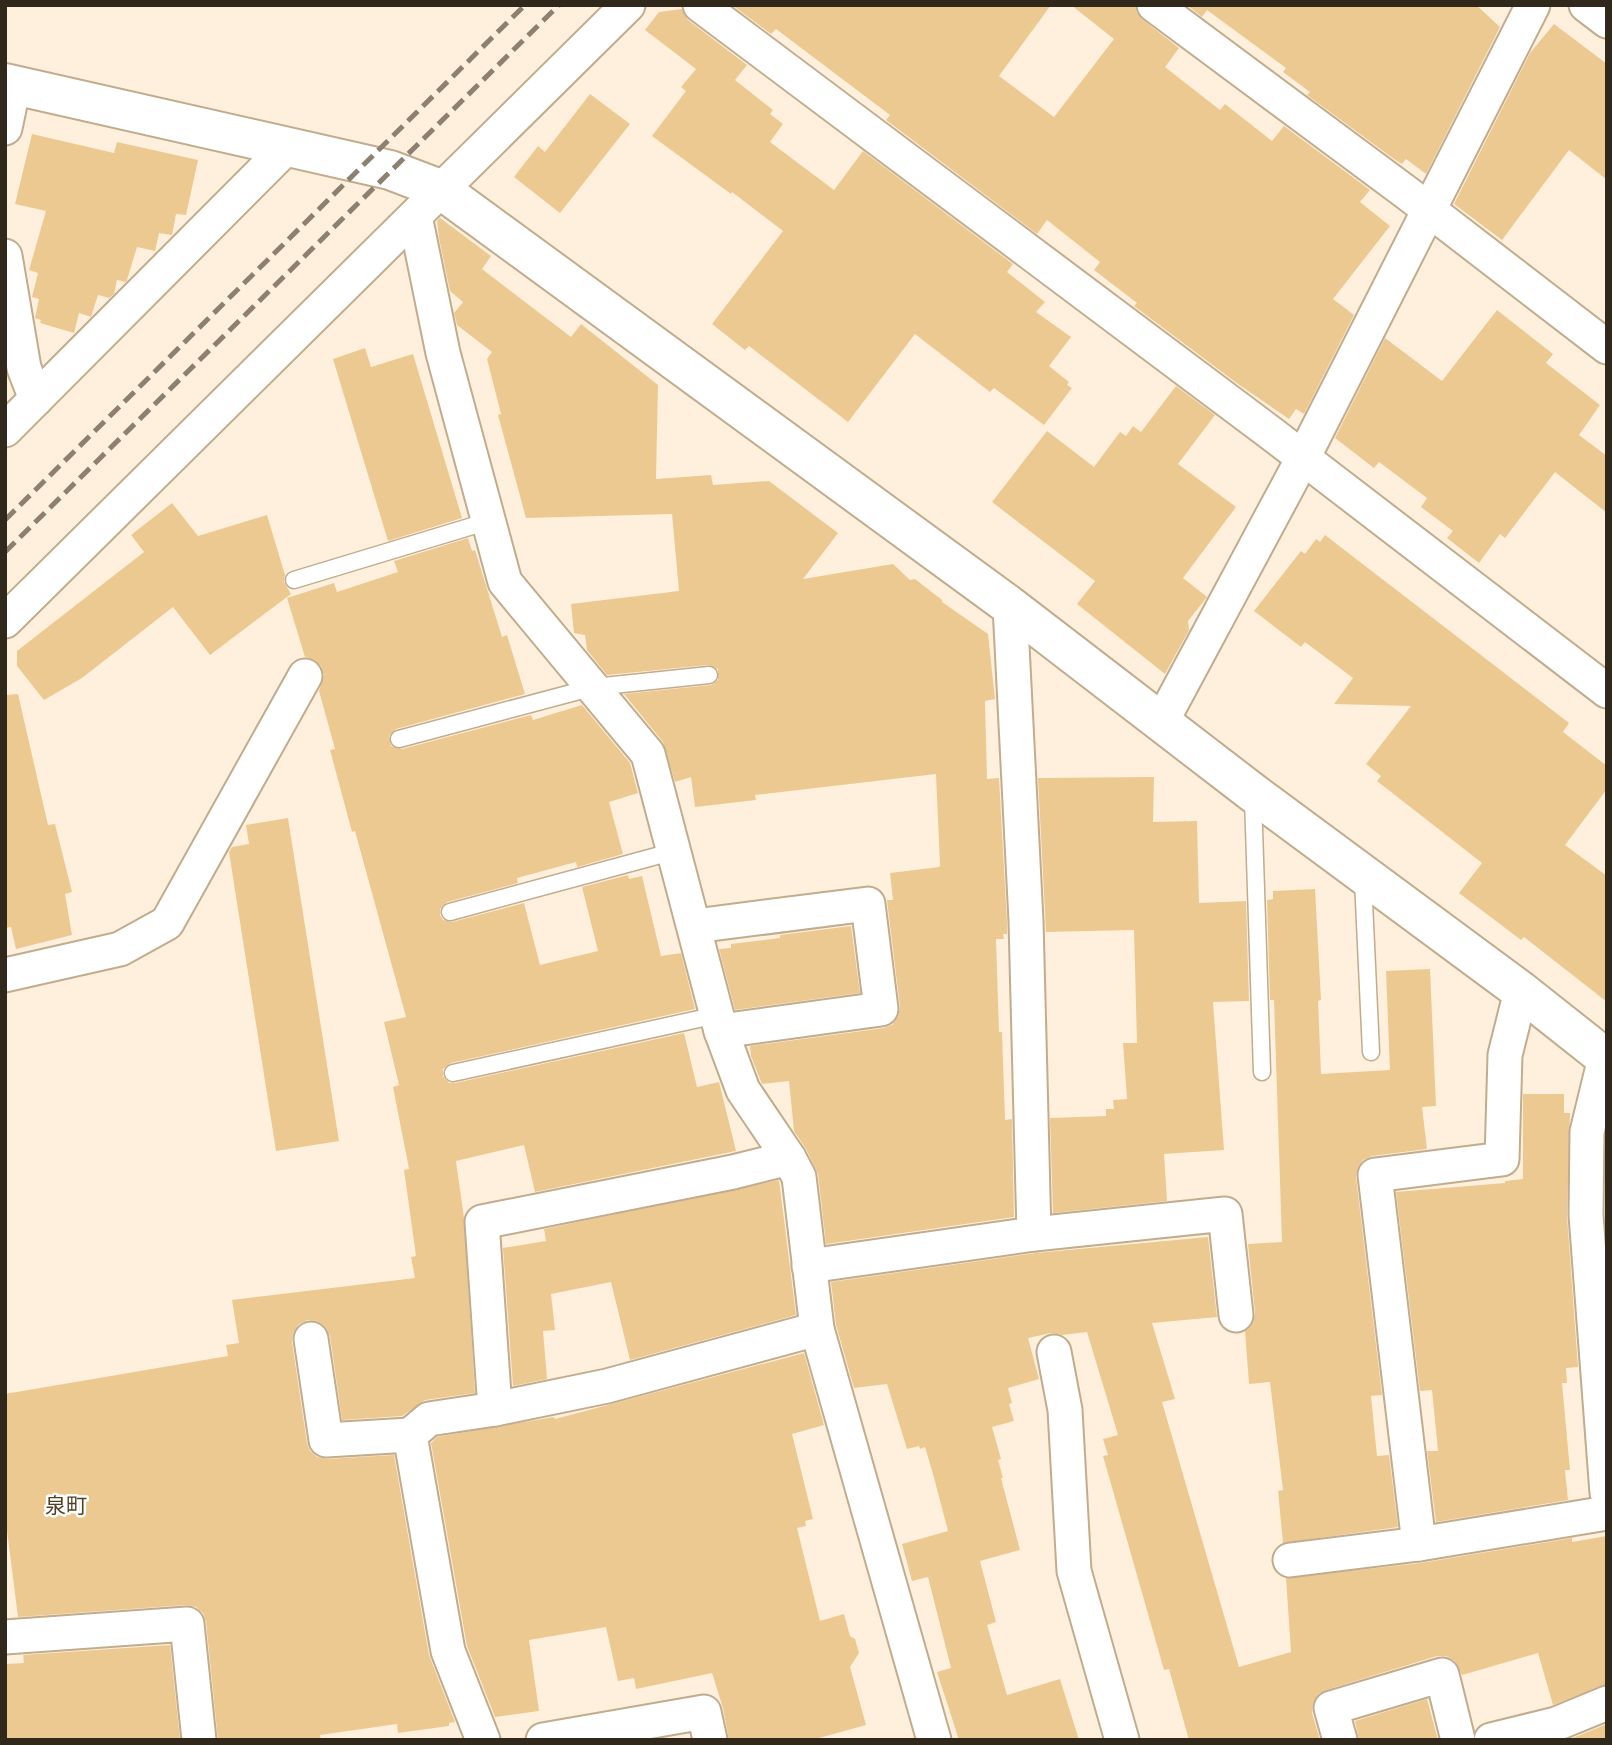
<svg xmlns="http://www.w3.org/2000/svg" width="1612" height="1745" font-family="Helvetica,'Noto Sans JP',sans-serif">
  <rect width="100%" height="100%" fill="#fef0dd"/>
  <!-- building -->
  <g fill="#edc992">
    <path d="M732,5H1051L999,76L1054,117L1114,39L1071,5H1135L1137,13L1143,20L1179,48L1165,67L1220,110L1225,104L1272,141L1284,126L1370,190L1360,202L1390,226L1333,299L1354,315L1304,414L1296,409L1289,419L1238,384L1134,306L1137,303L1094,270L1100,262L1047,220L1037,234L886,120L890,115L776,29L771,34Z"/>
    <path d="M1187,5H1476L1500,27L1426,174L1406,159L1402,164L1394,159L1307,95L1310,92L1283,72L1286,68L1207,10L1202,17Z"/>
    <path d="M682,9L688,20L747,65L735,80L773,110L770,114L783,124L770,142L834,190L863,151L1013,264L1007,272L1045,302L1036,312L1071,337L1049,366L1069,382L1067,385L1072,388L1044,425L994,388L990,392L915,334L848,422L749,346L745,350L712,324L783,231L732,192L731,194L652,136L686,91L681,87L696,69L645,30L659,12Z"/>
    <path d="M1554,24L1607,64V180L1569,150L1502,240L1454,204L1530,53Z"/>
    <path d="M590,94L630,124L560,213L514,177L538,146L545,152Z"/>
    <path d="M32,134L114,153L117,142L198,160L186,215L176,214L172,235L159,233L155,251L137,247L127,280L126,282L117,280L114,294L109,298L98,295L91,317L79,313L74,333L40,323L41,320L35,318L39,299L32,297L38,273L29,270L46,211L15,204Z"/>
    <path d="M440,218L491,256L482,269L529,305L571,337L581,324L658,385L656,479L711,475L713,485L769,481L838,533L803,579L893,564L910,580L915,579L942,600V602L988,634L995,699L985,701L987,779L999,778L1007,922V934H1003L1004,939H996L999,1032H1002L1005,1120L1012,1119L1014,1217L826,1244L818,1174L806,1149L794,1131L789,1081L762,1084L751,1056L750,1046L884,1028L892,1025L898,1017L900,1007L887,900H893L890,873L939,867L940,865L936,774L755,795L756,800L695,807L691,777L675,782L663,742L624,694L711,685L718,680V669L708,665L607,675L587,650L585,635L574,633L571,604L679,591L672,514L526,518L498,415L501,414L487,359L492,352L457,325L454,313L463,302L450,291L439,238L437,221Z"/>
    <path d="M1497,310L1553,354L1546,363L1600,405L1579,435L1607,456V513L1555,472L1505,538L1500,534L1479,563L1447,538L1453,531L1421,507L1427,498L1379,462L1374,468L1335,438L1385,338L1442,381Z"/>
    <path d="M365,348L371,367L413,354L462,518L388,541L333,359Z"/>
    <path d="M1176,386L1215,415L1178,464L1236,507L1183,578L1207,597L1188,621L1189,630L1165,674L1077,604L1095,581L992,502L1047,431L1094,467L1120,432L1126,436L1133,426L1141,432Z"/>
    <path d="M172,503L198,536L267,515L285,575L284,582L291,594L210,655L173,607L82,678L44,700L17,666V651L144,552L131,535Z"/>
    <path d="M1325,535L1569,723L1563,732L1607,766V789L1565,845L1607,876V1002L1524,937L1521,940L1459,893L1482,863L1377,781L1381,776L1366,764L1411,706L1334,704L1353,678L1305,642L1301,647L1254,611L1301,551L1305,554L1316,539L1320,542Z"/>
    <path d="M468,538L472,551L475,550L502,637L507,635L525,694L396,729L389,736L391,746L402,749L531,715L533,720L582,705L630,763L638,793L609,802L623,854L577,867L576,862L517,878L518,883L447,902L440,909V915L443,920L452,922L524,903L540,965L598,951L582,887L628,875L629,879L642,876L661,956L681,953L695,1009L451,1063L443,1069V1076L449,1083H455L684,1033L697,1087L719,1082L736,1151L535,1192L524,1145L456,1161L464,1218L475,1393L425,1400L402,1416L342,1420L330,1336L326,1328L317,1321L308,1320L299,1324L293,1333L292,1342L307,1443L310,1451L317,1457L327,1459L394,1455L429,1655L455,1722L449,1723V1726L398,1733L397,1724L320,1735L321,1740H218L206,1622L203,1613L196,1607L186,1605L18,1617L5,1515V1394L228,1356L226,1345L239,1343L232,1300L415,1278L411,1257L416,1256L404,1170L409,1169L393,1087L399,1085L384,1022L406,1017L355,831L352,832L330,750L335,749L319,691L324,675L321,666L315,660L305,657L287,598L334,583L337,592L398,572L394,561Z"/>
    <path d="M18,694L48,825L55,824L72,892L65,894L72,935L16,949L11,927L5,928V695Z"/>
    <path d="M1154,777L1153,822L1197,821L1199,903L1246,901L1249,1001L1213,1002L1224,1150L1164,1154L1167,1201L1053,1213L1050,1118L1106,1116V1109H1114L1113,1100L1127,1099L1123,1043H1137L1134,930L1046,932L1038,778Z"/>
    <path d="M288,818L339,1141L276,1151L229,852L232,847L249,844L246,825Z"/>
    <path d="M1315,889L1321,1000L1318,1001L1321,1074L1390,1070L1386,971L1430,969L1436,1106L1422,1107L1427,1149L1372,1156L1363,1160L1358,1167L1356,1177L1382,1395L1371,1396L1377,1456L1389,1455L1398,1527L1283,1543L1278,1491L1283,1490L1270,1382L1249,1384L1245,1331L1253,1323L1255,1313L1248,1244L1282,1242L1274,1000H1270L1267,900L1273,899V891Z"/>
    <path d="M851,926L860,993L735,1010L719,949L731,948V944L780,938V935Z"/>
    <path d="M1523,1094H1564V1113H1570L1567,1216L1578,1367L1566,1368L1567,1383H1562L1570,1470H1565L1568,1500L1436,1522L1427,1451H1438L1432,1390L1420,1391L1396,1192L1505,1183V1181L1523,1179Z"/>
    <path d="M779,1180L796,1315L630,1360L611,1282L551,1294L555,1330L543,1331L547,1379L513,1386L503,1248L546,1241L544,1229Z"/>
    <path d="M1208,1237L1217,1317L1152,1323L1175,1399L1162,1402L1239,1667L1291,1652L1286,1578L1421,1563L1572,1538V1542L1607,1536V1684L1553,1705L1538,1653L1462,1675L1455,1661L1446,1656H1437L1326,1690L1318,1694L1313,1703L1312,1713L1320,1740H1189L1169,1669L1164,1670L1103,1456L1108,1455L1103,1439L1118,1435L1087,1332L1062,1335L1051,1333L1028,1338L1039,1379L1008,1388L1012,1403L1009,1404L1014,1421L992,1427L1001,1459L998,1460L1003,1478H1001L1020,1550L980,1561L996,1622L987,1625L1007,1695L1060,1679L1079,1740H959L937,1672L951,1668L928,1577L912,1581L902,1544L948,1531L933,1474L925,1447L920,1449L919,1446L907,1449L887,1384L854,1388L836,1325L831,1282L1036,1253Z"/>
    <path d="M804,1353L824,1425L792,1434L813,1519L805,1521L806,1526L797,1528L820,1621L844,1614L850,1636L855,1639L859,1653L850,1667L866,1725L812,1740H729L723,1708L712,1673L636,1689L634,1678L618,1681L606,1627L529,1640L539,1711L495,1717L467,1646L431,1443L437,1437L554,1417L555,1419Z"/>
    <path d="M170,1645L180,1740H5V1664L24,1663L23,1655Z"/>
    <path d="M1427,1699L1438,1740H1359L1355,1721Z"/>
    <path d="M1607,1724V1740H1568Z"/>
  </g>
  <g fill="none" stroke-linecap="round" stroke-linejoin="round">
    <defs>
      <g id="service">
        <path d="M294,580L489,521"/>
        <path d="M399,739L594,687L709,675"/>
        <path d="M1253,798L1262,1072"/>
        <path d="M1363,880L1371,1052"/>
        <path d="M450,912L675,851"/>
        <path d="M453,1073L717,1015"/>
      </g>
      <g id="minor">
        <path d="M700,5L1272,434L1607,691"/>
        <path d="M1154,5L1407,193L1607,347"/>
        <path d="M1586,5L1607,21"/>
        <path d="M5,128L14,85"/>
        <path d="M415,216L443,353L505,582L648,754L721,1031L743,1090L789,1158L799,1177L817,1329L934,1740"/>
        <path d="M5,256L24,368L36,399"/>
        <path d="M5,430L288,146"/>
        <path d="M1010,606L1026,921L1034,1234"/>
        <path d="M5,621L628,5"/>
        <path d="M1162,721L1303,458L1533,5"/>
        <path d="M695,926L868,904L881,1009L721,1031"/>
        <path d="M5,975L120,949L167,923L305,676"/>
        <path d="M1605,1058L1587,1132L1586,1215L1607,1493"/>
        <path d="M809,1266L1034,1234L1225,1214L1236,1315"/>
        <path d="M311,1339L326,1440L410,1435"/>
        <path d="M1054,1352L1065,1410L1074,1571L1122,1740"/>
        <path d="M495,1409L482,1222L733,1172L789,1158"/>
        <path d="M1419,1544L1375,1175L1502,1159L1505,1055L1521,991"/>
        <path d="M1290,1560L1419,1544L1607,1513"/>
        <path d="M5,1637L187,1624L199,1740"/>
        <path d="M483,1740L448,1651L410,1435L429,1419L495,1409L607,1386L817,1329"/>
        <path d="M543,1740L704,1712L710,1740"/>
        <path d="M1340,1740L1331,1708L1442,1675L1458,1740"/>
        <path d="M1491,1740L1556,1724L1607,1703"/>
      </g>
      <path id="tertiary" d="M5,83L390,170L440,189L1010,606L1252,792L1521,991L1607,1059"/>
    </defs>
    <!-- service casing -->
    <use href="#service" stroke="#c1ac8d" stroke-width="19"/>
    <!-- minor casing -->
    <use href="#minor" stroke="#c1ac8d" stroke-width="37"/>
    <!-- tertiary casing -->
    <use href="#tertiary" stroke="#c1ac8d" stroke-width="42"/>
    <!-- service -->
    <use href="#service" stroke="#fff" stroke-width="16"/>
    <!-- minor -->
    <use href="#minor" stroke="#fff" stroke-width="33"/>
    <!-- tertiary -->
    <use href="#tertiary" stroke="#fff" stroke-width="38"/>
    <!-- rail -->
    <g stroke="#8c8171" stroke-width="5" stroke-dasharray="14 7" stroke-linecap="butt">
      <path d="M5,520L525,5"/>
      <path d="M5,552L559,5"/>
    </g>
  </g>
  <g text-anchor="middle" stroke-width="5" stroke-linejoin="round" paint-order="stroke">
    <!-- quarter labels -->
    <g font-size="21" fill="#513f23" stroke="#fff">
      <text x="66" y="1513">泉町</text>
    </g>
  </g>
  <!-- border -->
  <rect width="1612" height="1745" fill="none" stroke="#31281c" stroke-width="14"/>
</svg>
